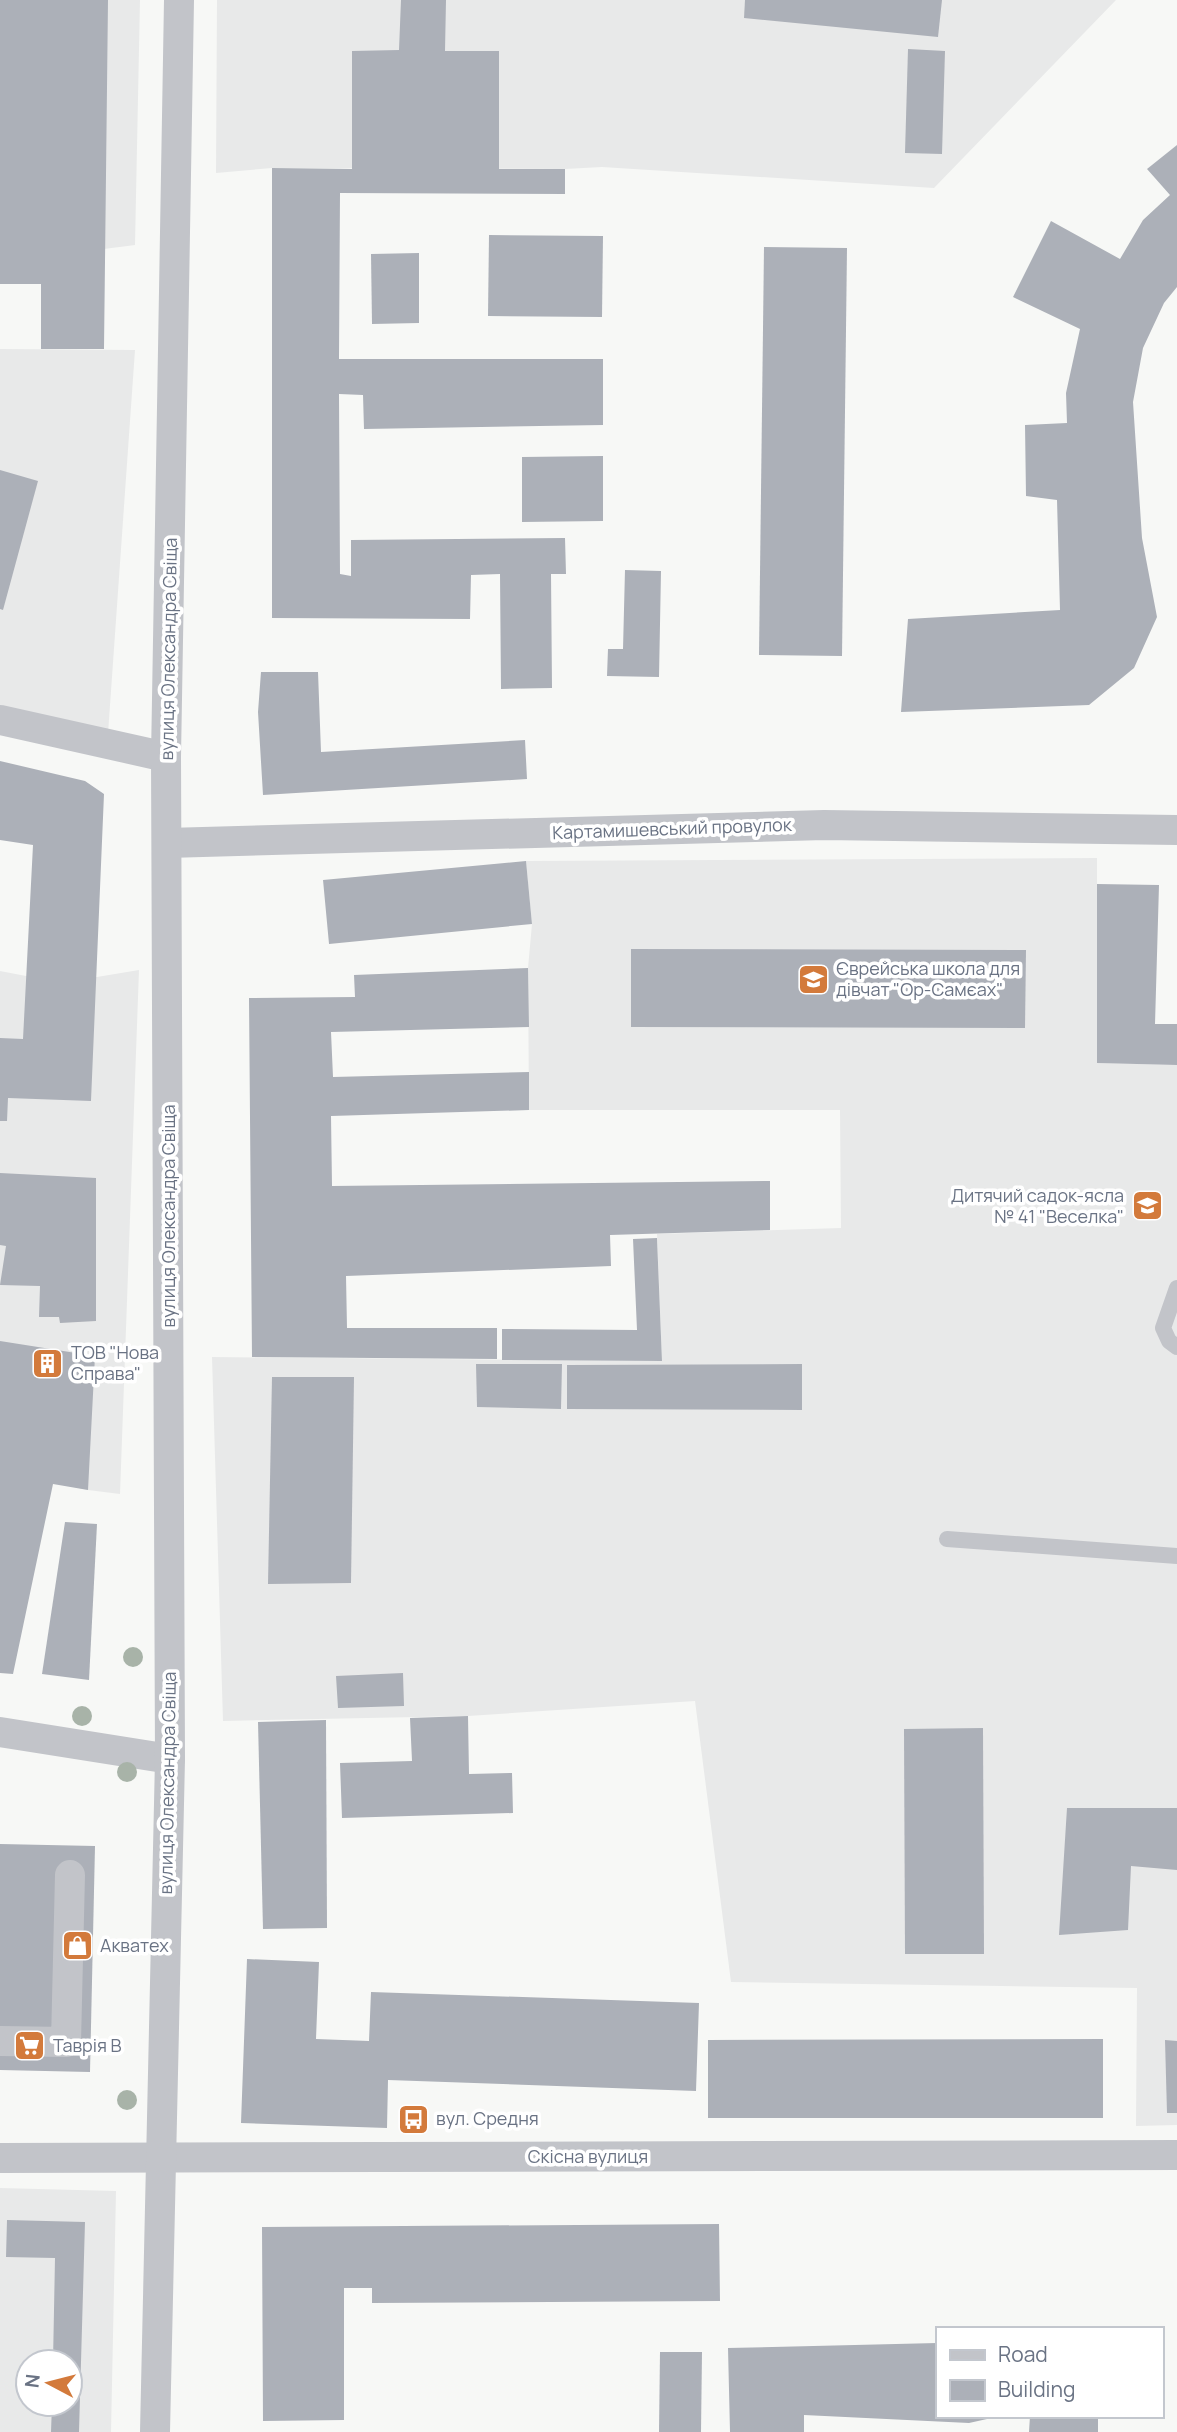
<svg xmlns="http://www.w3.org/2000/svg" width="1177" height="2432" font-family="Manrope,sans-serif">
  <rect width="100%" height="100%" fill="#f7f8f6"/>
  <!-- built -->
  <g fill="#e8e9e9" fill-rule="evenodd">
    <path d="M0,0H140L135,245L104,249Z"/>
    <path d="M217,0H1116L934,188L602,167L565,169L272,168L216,173Z"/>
    <path d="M0,349L135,350L107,748L0,720Z"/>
    <path d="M1097,858V1063L1177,1065V2125L1136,2126L1137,1988L731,1982L695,1701L468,1716L223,1721L212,1357L662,1361L657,1234L841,1228L840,1110H529L528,968L532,924L526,861Z"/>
    <path d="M139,970L120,1494L88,1490L0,1472V971L26,976L97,977Z"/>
    <path d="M0,2188L116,2191L111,2432H0ZM28,2362H70V2404H28Z"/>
  </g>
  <!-- building -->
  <g fill="#acb0b8">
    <path d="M0,0H108L104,349H41V284H0Z"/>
    <path d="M401,0H446L445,51H499V169H565V194L340,193L339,359H603V425L364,429L363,395L339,394L340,574L351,576V540L565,538L566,574H551L552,688L501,689L500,574L471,575L470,619L272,618V168L352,169V51L399,50Z"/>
    <path d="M745,0H942L938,37L744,18Z"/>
    <path d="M908,49L945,51L942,154L905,153Z"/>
    <path d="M1177,145V287L1164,303L1143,348L1133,402L1142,538L1157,617L1134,668L1089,705L901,712L908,619L1060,610L1057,500L1026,496L1025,425L1067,423L1066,393L1080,329L1013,297L1051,221L1120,259L1143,220L1170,195L1147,169Z"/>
    <path d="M489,235L603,236L602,317L488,316Z"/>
    <path d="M764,247L847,248L842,656L759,655Z"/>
    <path d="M419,253V323L372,324L371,254Z"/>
    <path d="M603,456V521L522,522V457Z"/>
    <path d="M0,470L38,481L3,610L0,609Z"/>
    <path d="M625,570L661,571L659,677L607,676L608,649H623Z"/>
    <path d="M261,672H318L321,752L525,740L527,779L263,795L258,712Z"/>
    <path d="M0,761L85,781L104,794L91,1101L8,1098L7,1121H0V1038L23,1039L33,845L0,840Z"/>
    <path d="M526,861L532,924L329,944L323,880Z"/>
    <path d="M1097,884L1159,885L1155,1024H1177V1065L1097,1063Z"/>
    <path d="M631,949L1026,950L1025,1028L631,1027Z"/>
    <path d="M528,968L529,1027L331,1032L333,1077L529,1072V1110L331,1116L332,1186L770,1181V1230L610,1235L611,1266L346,1276L347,1328H497V1359L252,1357L249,998L355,997L354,975Z"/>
    <path d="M0,1173L96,1178V1321L60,1323L59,1317H39L40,1286L0,1285L6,1246L0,1245Z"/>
    <path d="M657,1238L662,1361L502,1360V1329L637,1330L633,1239Z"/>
    <path d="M0,1341L95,1356L88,1490L53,1484L13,1674L0,1673Z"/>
    <path d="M476,1364H562L561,1409L477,1407Z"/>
    <path d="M802,1364V1410L567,1409V1365Z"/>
    <path d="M272,1377H354L351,1583L268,1584Z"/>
    <path d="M65,1522L97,1524L89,1680L42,1674Z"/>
    <path d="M403,1673L404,1706L338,1708L336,1676Z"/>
    <path d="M468,1716L469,1774L512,1773L513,1813L342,1818L340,1763L412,1761L410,1718Z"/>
    <path d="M326,1720L327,1928L263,1929L258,1722Z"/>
    <path d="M983,1728L984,1954H905L904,1729Z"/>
    <path d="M1067,1808H1177V1870L1131,1866L1128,1930L1059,1935Z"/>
    <path d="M0,1844L95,1846L90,2072L0,2070Z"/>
    <path d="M247,1959L319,1962L316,2039L369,2041L371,1992L699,2003L696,2091L388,2080L387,2128L241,2123Z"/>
    <path d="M1103,2039V2118H708V2040Z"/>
    <path d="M1165,2040L1177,2041V2113H1167Z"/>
    <path d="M7,2220L85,2222L79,2432H51L52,2404H70V2362H53L55,2258L6,2257Z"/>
    <path d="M719,2224L720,2301L372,2303V2288H344V2420L263,2421L262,2227Z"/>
    <path d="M937,2343V2416L996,2417L969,2423L804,2415V2432H730L728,2348Z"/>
    <path d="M660,2352H702L701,2432H659Z"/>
    <path d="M1030,2416H1098V2432H1029Z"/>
  </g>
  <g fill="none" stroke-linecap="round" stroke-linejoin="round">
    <!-- service -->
    <g stroke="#c2c4c9" stroke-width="16">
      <path d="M1177,1288L1163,1328L1169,1341L1177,1347"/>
      <path d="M947,1539L1177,1556"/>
    </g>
    <!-- minor -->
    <g stroke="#c2c4c9" stroke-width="30">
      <path d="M0,720L166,757"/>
      <path d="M167,843L824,825L1177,830"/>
      <path d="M0,1732L170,1759"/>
      <path d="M0,2041L66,2042L70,1875"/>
      <path d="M0,2158L1177,2155"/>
      <path d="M155,2432L170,1759L166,757L179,0"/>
    </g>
  </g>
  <!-- trees -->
  <g fill="#a8b3a8">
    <circle cx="133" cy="1657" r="10"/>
    <circle cx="82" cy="1716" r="10"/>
    <circle cx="127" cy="1772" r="10"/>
    <circle cx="127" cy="2100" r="10"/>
  </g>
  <!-- icons -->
  <defs>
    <symbol id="school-square" viewBox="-11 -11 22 22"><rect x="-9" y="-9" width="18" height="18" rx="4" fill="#d37a3b" stroke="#fff"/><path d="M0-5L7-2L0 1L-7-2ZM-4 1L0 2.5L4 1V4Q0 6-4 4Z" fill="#fff"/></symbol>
    <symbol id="building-square" viewBox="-11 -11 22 22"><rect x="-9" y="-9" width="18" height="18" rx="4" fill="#d37a3b" stroke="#fff"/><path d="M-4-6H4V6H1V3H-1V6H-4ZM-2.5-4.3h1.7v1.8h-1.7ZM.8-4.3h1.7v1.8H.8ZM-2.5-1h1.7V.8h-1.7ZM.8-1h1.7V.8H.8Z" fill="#fff"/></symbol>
    <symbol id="shop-square" viewBox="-11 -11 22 22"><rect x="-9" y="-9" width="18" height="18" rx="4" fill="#d37a3b" stroke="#fff"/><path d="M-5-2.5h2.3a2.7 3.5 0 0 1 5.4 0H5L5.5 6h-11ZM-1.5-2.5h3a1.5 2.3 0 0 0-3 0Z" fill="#fff"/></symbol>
    <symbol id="supermarket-square" viewBox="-11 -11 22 22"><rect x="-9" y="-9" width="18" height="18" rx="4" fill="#d37a3b" stroke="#fff"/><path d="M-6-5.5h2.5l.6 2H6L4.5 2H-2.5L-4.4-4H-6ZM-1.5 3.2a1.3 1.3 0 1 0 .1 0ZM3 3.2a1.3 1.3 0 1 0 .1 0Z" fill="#fff"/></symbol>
    <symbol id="bus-square" viewBox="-11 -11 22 22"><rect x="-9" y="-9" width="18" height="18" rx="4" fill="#d37a3b" stroke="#fff"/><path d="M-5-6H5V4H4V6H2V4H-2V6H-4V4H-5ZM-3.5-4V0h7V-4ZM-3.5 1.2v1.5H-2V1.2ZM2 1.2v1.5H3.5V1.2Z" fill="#fff"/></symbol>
  </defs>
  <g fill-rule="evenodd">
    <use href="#school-square" x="796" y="962" width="35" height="35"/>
    <use href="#school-square" x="1130" y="1188" width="35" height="35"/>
    <use href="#building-square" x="30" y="1346" width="35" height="35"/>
    <use href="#shop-square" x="60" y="1928" width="35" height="35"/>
    <use href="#supermarket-square" x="12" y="2028" width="35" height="35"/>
    <use href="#bus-square" x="396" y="2102" width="35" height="35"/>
  </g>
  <g text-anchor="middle" stroke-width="7" stroke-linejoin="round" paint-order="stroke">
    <!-- street labels -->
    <g font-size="18" fill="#6a7384" stroke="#fff">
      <text transform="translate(169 649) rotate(-89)" y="6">вулиця Олександра Свіща</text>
      <text transform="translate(672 829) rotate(-2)" y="6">Картамишевський провулок</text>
      <text transform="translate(169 1216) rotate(-90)" y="6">вулиця Олександра Свіща</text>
      <text transform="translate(168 1783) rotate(-89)" y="6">вулиця Олександра Свіща</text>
      <text x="588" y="2163">Cкісна вулиця</text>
    </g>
    <!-- poi labels -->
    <g font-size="18" fill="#6a7384" stroke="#fff" text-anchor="start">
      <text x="836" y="975">Єврейська школа для<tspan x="836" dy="21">дівчат "Ор-Самєах"</tspan></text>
      <text x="1124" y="1202" text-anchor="end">Дитячий садок-ясла<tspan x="1124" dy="21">№ 41 "Веселка"</tspan></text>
      <text x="71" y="1359">ТОВ "Нова<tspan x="71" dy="21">Справа"</tspan></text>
      <text x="100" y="1952">Акватех</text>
      <text x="53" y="2052">Таврія В</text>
      <text x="436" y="2125">вул. Средня</text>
    </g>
  </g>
  <!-- legend -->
  <rect x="936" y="2327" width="228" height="91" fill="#ffffff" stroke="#c3c7ce" stroke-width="2"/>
  <rect x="950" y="2350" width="35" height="10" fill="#c2c4c9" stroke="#c3c7ce" stroke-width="2"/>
  <text x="998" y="2362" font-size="21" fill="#6a7384">Road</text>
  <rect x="950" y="2380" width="35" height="21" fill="#acb0b8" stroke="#c3c7ce" stroke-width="2"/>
  <text x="998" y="2397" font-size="21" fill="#6a7384">Building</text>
  <!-- north arrow -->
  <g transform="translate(49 2383) rotate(277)"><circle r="33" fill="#ffffff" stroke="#c3c7ce" stroke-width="2"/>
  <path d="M0-5L12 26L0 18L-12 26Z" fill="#d37a3b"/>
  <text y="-10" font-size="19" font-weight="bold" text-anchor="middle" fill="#6a7384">N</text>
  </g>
</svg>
